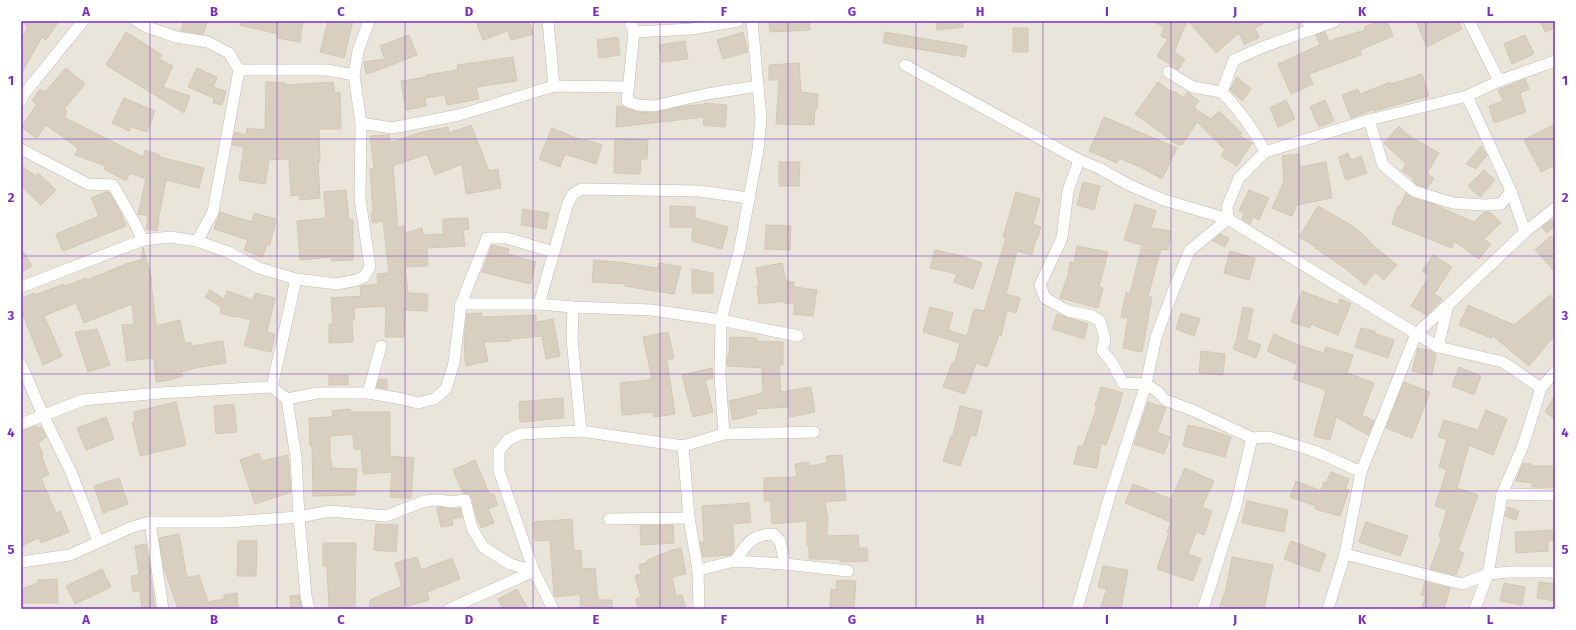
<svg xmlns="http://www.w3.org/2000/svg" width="1576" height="630" font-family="'Fira Sans',sans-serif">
  <rect width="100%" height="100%" fill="#f6f3ec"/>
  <!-- residential -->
  <rect fill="#eae5da" x="21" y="21" width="1534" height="588"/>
  <!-- building -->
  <g fill="#d8cfc1" stroke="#d3c7b4">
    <path d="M21,21H59L46,40L42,37L21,74V39L28,27Z"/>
    <path d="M184,21H208L203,34L181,31Z"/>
    <path d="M241,21H303L300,42L277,38L278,34L240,25Z"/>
    <path d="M328,21H353L344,58L320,52Z"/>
    <path d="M476,21H529L533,34L511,40L508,31L483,40Z"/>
    <path d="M769,21H809L810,30L770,32Z"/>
    <path d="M936,21H963V27L937,30Z"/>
    <path d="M1152,21H1187L1174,52L1185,59L1178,70L1157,56L1168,39L1161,36L1164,27Z"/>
    <path d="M1188,21H1268L1255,28L1259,38L1244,44L1239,33L1216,53Z"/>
    <path d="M1379,21H1387L1393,36L1360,50L1361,55L1309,74L1313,84L1291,94L1278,64L1320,45L1316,35L1325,32L1329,41L1365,30L1364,27Z"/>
    <path d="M1416,21H1458L1462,29L1427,47Z"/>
    <path d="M1540,21H1555V28L1545,32Z"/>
    <rect x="1013" y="28" width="15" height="24"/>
    <path d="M126,32L162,55L159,59L173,66L163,87L190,96L184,113L106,65Z"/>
    <path d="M743,32L748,52L723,59L717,40Z"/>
    <path d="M885,32L967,46L965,57L883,43Z"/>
    <path d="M409,35L417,55L373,72L366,74L364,62L385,59L380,46Z"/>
    <path d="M1525,35L1534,54L1512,64L1504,44Z"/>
    <path d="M618,37L620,55L599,58L597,40Z"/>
    <path d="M685,41L688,59L662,62L659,45Z"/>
    <path d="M513,57L517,81L476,87L479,99L447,105L445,95L425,98L426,106L406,110L401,81L426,77V75L458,70L457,65Z"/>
    <path d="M799,63L801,92L818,94L817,109L815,108L814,125L776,124L779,80H769V65Z"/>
    <path d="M66,68L85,84L64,109L67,111L64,117L143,157L145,150L160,155L159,157L204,168L199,188L166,180L158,221H159L157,231L146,229L148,216L138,214L146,179L130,173L126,181L104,169L106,166L75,155L78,148L46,125L37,138L21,127L37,104L32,101L40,89L45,92Z"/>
    <path d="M197,68L217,77L213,87L226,91L222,105L213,103L214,98L188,87Z"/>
    <path d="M1422,74L1429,96L1374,111V109L1351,118L1342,95L1358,89L1360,94L1390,82L1391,84Z"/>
    <path d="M1237,77L1251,89L1242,101L1230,90Z"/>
    <path d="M1525,79L1529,89L1520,93L1526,112L1494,123L1489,106L1503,101L1498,90Z"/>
    <path d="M266,82L286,83V85L333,82L335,93L340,92L341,129H319L320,162H318L320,198L300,200L299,195L291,196L289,159L269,160L265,184L239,180L244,147L232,145L235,132L246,135L247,128L265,130Z"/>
    <path d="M1158,82L1173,93L1174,91L1184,98L1187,92L1199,101L1194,108L1211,119L1219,111L1242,133L1240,136L1252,143L1237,166L1221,156L1225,150L1197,122L1182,145L1179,144V146L1135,114Z"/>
    <path d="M124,98L155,111L147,132L131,127L129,131L112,123Z"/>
    <path d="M1286,100L1295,119L1278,127L1270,108Z"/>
    <path d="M1325,100L1334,121L1319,127L1310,107Z"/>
    <path d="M705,103L727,105L725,127L703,125L704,117L616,127L617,106L623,107L637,112L654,113L680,107L705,104Z"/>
    <path d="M1104,117L1177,148L1162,179L1142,168L1119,158L1117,163L1089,151Z"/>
    <path d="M1555,124V165L1541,172L1524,140Z"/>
    <path d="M471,125L489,171L498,169L501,188L466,194L462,164L435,175L427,154L393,166L398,227L405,226V233L422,228L423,235L443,234V219L468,218L469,229L463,230L465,246L427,248L428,266L405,267L408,293L428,294L427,311L405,310L404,337H385L386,306L354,308L355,319H352L353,342L329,343V324H333L331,298L361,296L360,286L378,284L377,274L389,273L383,221L372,223L371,213H373L370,169H374L370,136L389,135L390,143L422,132L448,127L449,133Z"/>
    <path d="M1399,126L1408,135L1439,153L1427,173L1434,178L1427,188L1417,185L1413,181L1414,179L1402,171L1406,164L1384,143Z"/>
    <path d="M552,128L583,141L584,139L602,145L596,164L565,154L560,167L539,159Z"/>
    <path d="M615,139L648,140L647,159H641L640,174L614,173Z"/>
    <path d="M1481,146L1487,155L1476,169L1466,164Z"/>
    <path d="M1348,153L1351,160L1361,156L1367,173L1346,180L1339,160V157Z"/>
    <path d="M1299,154L1300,167L1326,162L1332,198L1297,205L1292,216L1272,208L1284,182L1282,156Z"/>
    <path d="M779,162H800L799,186H779Z"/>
    <path d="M21,166L36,176L38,173L56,190L41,205L21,186Z"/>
    <path d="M1484,170L1495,180L1480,197L1468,186Z"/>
    <path d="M1083,182L1100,186L1094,210L1077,205Z"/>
    <path d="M346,190L349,220H353V260L331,261V257L300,260L297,221L326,218L324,192Z"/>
    <path d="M1249,190L1269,198L1259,220L1253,217L1250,224L1242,219L1244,213L1239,211Z"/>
    <path d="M106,192H109L119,209L126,226L63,251L56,234L99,216L91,198Z"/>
    <path d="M1016,192L1040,199L1033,224L1041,227L1037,239H1036L1032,255L1017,251L1006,294L1020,298L1016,313L1007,310L1001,336L999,335L987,367L976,363L965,394L943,387L952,363L954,364L960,343L923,332L930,307L953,313L948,330L967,336L974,309L984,311L1006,238L1003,237Z"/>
    <path d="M1406,193L1412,198L1431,203L1474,222L1484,212H1490L1501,223L1484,239L1491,244L1479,259L1454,241L1452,248L1392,224L1398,205L1400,206Z"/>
    <path d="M1135,204L1156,211L1151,228L1171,231L1168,250L1161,249L1148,296L1152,297L1142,352L1123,348L1128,318L1121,317L1126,292L1130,293L1142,245L1124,240Z"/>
    <path d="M670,206L695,207V218L728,227L722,249L692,241V232L694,227H670Z"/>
    <path d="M1318,206L1353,226L1370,241L1369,242L1397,265L1384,280L1375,272L1365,285L1346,269L1315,248L1316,247L1299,237Z"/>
    <path d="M523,209L549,213L546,229L521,225Z"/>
    <path d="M220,212L252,222L254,213L276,219L270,245H267L262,257L244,250L248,240L214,229Z"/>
    <path d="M1551,220L1555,224V226L1547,233L1542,227Z"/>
    <path d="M766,225L791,226L790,250L765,249Z"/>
    <path d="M1220,234L1229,238L1225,247L1213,241Z"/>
    <path d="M1551,236L1555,240V272L1535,250Z"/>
    <path d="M492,245L509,249L508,254L536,262L530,284L482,272Z"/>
    <path d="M1077,246L1108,252L1099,287L1103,288L1098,308L1060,298L1068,275L1070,262L1074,263Z"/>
    <path d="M143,247L152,280L151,281L156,326L180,320L185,344L191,342L192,346L223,341L226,363L200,367L181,372L183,376L170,380L156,382L154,358L127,361L122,325L134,324L132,304L84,323L76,303L44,316L62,356L43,365L21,310V299L34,293L35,295L64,284L65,286L86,278L87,280L126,264L140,260L141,262Z"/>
    <path d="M21,248L32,266L21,273Z"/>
    <path d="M935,250L962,256L982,263L973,289L954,282L957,274L930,268Z"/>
    <path d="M1230,251L1255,258L1249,280L1224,273Z"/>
    <path d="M1433,255L1452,267L1434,294L1442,299L1439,303L1427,315L1411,306L1429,276L1422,271Z"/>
    <path d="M594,260L617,262L658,268L659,263L681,267L674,294L625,286V284L592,282Z"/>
    <path d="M782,263L786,281L794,282V287L817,290L813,316L793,314L795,304L784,303V301L759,304L757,286H759L756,268Z"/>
    <path d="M692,269L713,273V293H692Z"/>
    <path d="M210,290L224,299L227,291L253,300L255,293L275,298L267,332L275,334L271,352L244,346L251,320L234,316L233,317L220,313L221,307L205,297Z"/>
    <path d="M1302,291L1338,305L1340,299L1351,303L1338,335L1311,324L1310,328L1291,322Z"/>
    <path d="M1550,295L1555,302V335L1529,366L1493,336L1491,338L1459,325L1468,305L1514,325Z"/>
    <path d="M1243,307L1253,309L1247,340L1261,345L1256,358L1233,349L1237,338Z"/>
    <path d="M482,313V317L536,315V322L553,319L560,356L546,359L542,336L510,339L511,341L484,342L488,361L466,366L464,355H465L464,340L467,314Z"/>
    <path d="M1181,313L1200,319L1194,336L1176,329Z"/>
    <path d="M1057,314L1088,324L1084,339L1052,329Z"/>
    <path d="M1361,328L1375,331L1374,333L1394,340L1388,358L1355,347Z"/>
    <path d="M97,329L110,365L88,372L75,332Z"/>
    <path d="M668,332L674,358L667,360L675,414L654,417L653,412L622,415L620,383L648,380V379H652L643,337Z"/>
    <path d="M1274,334L1296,344L1324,353L1326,347L1353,355L1347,373L1374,383L1362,415L1374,421L1368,435L1336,417L1330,440L1314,436L1326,390L1293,379L1298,365L1267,351Z"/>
    <path d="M730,337L757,338L756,341L783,342V365H779L781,392L811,387L815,412L790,417L789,407L755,409L757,414L733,420L729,401L763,393L762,368L727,366V357H729Z"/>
    <path d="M1418,348L1431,351L1436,354L1432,375L1412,371Z"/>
    <path d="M1201,351L1225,354L1223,375L1199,373Z"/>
    <path d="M1459,367L1481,376L1474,395L1452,386Z"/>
    <path d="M712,368L713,378L705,380L713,412L693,417L682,375Z"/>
    <rect x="329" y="375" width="19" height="10"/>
    <path d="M379,379H387V389L377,387Z"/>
    <path d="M1404,382L1430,392L1412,438L1386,428Z"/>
    <path d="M1101,387L1123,393L1114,422L1106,445L1101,443L1097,468L1074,464L1078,446H1083L1097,407L1095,406Z"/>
    <path d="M1555,395V419L1545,412Z"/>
    <path d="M563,398L564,418L520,422L519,402Z"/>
    <path d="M176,402L186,445L140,456L132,422L135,421L134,412Z"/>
    <path d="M1148,402L1166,408L1157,432L1170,437L1164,454L1134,444Z"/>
    <path d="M234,404L237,432L216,434L214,406Z"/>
    <path d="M960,406L982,411L976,436L971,435L960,466L943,461L951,436H953Z"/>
    <path d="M350,409L351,412H390V456L414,458L411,498L390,497L392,472L363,474L361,449H354L353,434L330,436V456L332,468L357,469L355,495L313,496L312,446H310L309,418L333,417L332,411Z"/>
    <path d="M1486,410L1507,419L1493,455L1469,445L1457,488L1478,495L1458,551L1464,553L1456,575L1430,569L1442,537L1439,536L1447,510L1435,506L1447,470L1439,467L1447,439L1438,437L1444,420L1478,430Z"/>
    <path d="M106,417L114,439L86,450L77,428Z"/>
    <path d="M1188,425L1207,429L1231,437L1225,457L1183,446Z"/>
    <path d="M36,426L37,429L41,427L46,437L38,443L43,454L41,455L49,475L41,478L56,513L60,511L69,532L41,543L39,538L21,546V431Z"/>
    <path d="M259,453L262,461L288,455L291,492L255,504L240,460Z"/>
    <path d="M842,455L846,500L825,502L828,519L827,536L858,535L859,548H867L868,561L840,562L839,559H809V546H807V521L772,524L770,501H764V478L797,477L795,464L809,462V466L827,463L826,456Z"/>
    <path d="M475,460L490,495L493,493L498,505L488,509L494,523L481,528L476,515L472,498L468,494L463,493L453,470Z"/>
    <path d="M1523,463L1531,464V466H1555V487H1532V483L1516,481Z"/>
    <path d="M1185,468L1214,481L1202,507L1212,511L1204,535L1196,532L1188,554L1201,559L1193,581L1157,569L1169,533L1167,532L1171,522L1125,503L1133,484L1171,499Z"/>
    <path d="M1331,472L1349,479L1345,489L1349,490L1340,516L1315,509L1316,506L1290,497L1296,481L1321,491L1324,482L1326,483Z"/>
    <path d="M119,478L128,504L103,513L94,486Z"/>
    <path d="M1247,501L1288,510L1284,532L1242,523Z"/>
    <path d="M749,503L751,522L733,524L734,549L731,555L703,557L700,542H704L702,506Z"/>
    <path d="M441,507L451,509L460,508L462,517L452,519L453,525L441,527L437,508Z"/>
    <path d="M1508,507L1519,511L1516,520L1505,516Z"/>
    <path d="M572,519L574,551L581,550L582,569L595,568L598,600H612V609H581L580,594L555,597L554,595L550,540L535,541L534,522Z"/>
    <path d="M1366,522L1408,536L1400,556L1359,542Z"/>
    <path d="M376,524L398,525L396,552L374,550Z"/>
    <path d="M673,525L674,543L641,545L640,526Z"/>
    <path d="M1555,530V540L1548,541V551L1516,553L1515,532Z"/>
    <path d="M179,534L187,578L199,575L208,602L224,599V595L237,593L238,609H178L164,568L159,538Z"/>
    <path d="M238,541H257L256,576H237Z"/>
    <path d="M1291,541L1326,554L1319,572L1284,559Z"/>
    <path d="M323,543H356L355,609H329L327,566H323Z"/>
    <path d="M146,544L149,563L155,609H142L140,591L133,592L131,576L139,575L135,546Z"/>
    <path d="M681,548L686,574L672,577L676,596L682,595L686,609H638L636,599L641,597L635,576L641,574L639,565L648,562L647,560L672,550Z"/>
    <path d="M417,557L421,570L452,558L460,579L427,592L429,600L408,606L407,604L396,609H369L370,600L402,586L395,563Z"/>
    <path d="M1232,557L1273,565L1264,609H1219L1226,589Z"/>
    <path d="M1103,566L1128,570L1121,609H1100L1107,589L1098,587Z"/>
    <path d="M102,569L111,587L75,604L66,586Z"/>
    <path d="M57,579L58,603H21V589L38,583L37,580Z"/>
    <path d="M837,580L856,581L854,609H830L831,589L836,590Z"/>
    <path d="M1425,582L1450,588L1444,609H1421L1426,597L1421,595Z"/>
    <path d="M1539,582L1555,584V601L1537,598Z"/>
    <path d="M1504,583L1525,587L1522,605L1500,601Z"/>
    <path d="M517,589L528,609H503L498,599Z"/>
    <path d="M299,595L302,609H291L290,596Z"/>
  </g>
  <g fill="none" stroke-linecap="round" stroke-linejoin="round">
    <defs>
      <g id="street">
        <path d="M136,21L147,27L176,37L208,42L229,53L239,70L213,212L197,241"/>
        <path d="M548,21L554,86"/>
        <path d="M630,21L634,32L627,101L638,105L654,106L707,94L758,86"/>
        <path d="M1307,21L1312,30"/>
        <path d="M1469,21L1499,81"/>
        <path d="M634,32L692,29L738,21"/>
        <path d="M905,65L1079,160"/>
        <path d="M239,70H327L354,75"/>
        <path d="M1168,72L1193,87L1222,92"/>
        <path d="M1467,96L1511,191L1525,232"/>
        <path d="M21,101L24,94L83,21"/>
        <path d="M1369,120L1383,165L1414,191L1453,203L1485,205L1501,204L1511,191"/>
        <path d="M361,123L392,128L459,115L554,86L628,87"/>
        <path d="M21,149L88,184L113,185L133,220L143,240"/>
        <path d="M1265,152C1254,129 1239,110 1222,92L1234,60L1263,47L1335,21"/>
        <path d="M1228,219L1227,207L1239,178L1265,152L1369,120L1467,96L1499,81L1555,61"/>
        <path d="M21,287L143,240L170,237L197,241L228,252L259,268L296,279L337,284L357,280L364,277L370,267L360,199L361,123L354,75L358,51L369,21"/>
        <path d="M461,304H539L573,307L651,310L721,320L798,336"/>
        <path d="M539,304L568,203L573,194L582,189L699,191L749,198"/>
        <path d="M573,307L572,339L581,431"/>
        <path d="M1438,347L1448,305L1525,232L1555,208"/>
        <path d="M21,364L43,415L71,472L98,541"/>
        <path d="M272,387L296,279"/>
        <path d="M368,393L381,346"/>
        <path d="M287,399L317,393H368L403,399L418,403L434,399L446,389L454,363L461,304L487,238H506L554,252"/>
        <path d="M21,424L83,400L160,393L272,387L287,399L296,458L299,517L306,596L309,609"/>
        <path d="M724,434L720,375L721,320L740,247L758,150L761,118L752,21"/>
        <path d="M683,446L689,518L698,570L699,609"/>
        <path d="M1361,472L1317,452L1269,437L1252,438L1192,410L1165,400L1158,392L1146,384L1123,383L1111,361L1102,350L1105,339L1100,321L1092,316L1068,311L1045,298L1040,285L1062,238L1068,191L1079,160L1099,168L1129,185L1164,200L1228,219L1438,347L1503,362L1541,388"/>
        <path d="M1502,494L1555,495"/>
        <path d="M609,519L689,518"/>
        <path d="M150,522L163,609"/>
        <path d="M1345,554L1462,584L1488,574L1510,572H1555"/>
        <path d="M735,561C747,544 750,535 773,534L780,541L785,564"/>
        <path d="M21,562L70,555L132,527L150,522H228L299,517L330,511L386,516L425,501L440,500L450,502L465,500L472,528L483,547L510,564L534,571"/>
        <path d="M698,570L735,561L785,564L848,571"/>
        <path d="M449,609L534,571"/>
        <path d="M553,609L534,571L499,471V451L508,440L520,434L581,431L683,446L724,434L814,432"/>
        <path d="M1077,609L1110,495L1146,384L1156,337L1177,281L1190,250L1228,219"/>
        <path d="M1203,609L1236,505L1252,438"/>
        <path d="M1328,609L1345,554L1361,472L1416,334L1448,305"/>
        <path d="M1475,609L1488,574L1502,494L1523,446L1541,388L1555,372"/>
      </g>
    </defs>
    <!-- street casing -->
    <use href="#street" stroke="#c2bbae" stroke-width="12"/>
    <!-- street -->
    <use href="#street" stroke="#fff" stroke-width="11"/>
  </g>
  <!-- grid -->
  <path fill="none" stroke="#7b2cbf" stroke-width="1" stroke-opacity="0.55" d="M150,21V609M277,21V609M405,21V609M533,21V609M660,21V609M788,21V609M916,21V609M1043,21V609M1171,21V609M1299,21V609M1426,21V609M21,139H1555M21,256H1555M21,374H1555M21,491H1555"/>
  <!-- border -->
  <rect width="1576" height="630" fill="none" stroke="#ffffff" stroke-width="44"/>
  <rect x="22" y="22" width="1532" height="586" fill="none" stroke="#7b2cbf" stroke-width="1.5"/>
  <g font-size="13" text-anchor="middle" font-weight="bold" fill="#7b2cbf">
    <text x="86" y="16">A</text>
    <text x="214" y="16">B</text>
    <text x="341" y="16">C</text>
    <text x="469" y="16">D</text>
    <text x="596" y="16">E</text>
    <text x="724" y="16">F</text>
    <text x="852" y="16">G</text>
    <text x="980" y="16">H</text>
    <text x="1107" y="16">I</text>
    <text x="1235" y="16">J</text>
    <text x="1362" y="16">K</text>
    <text x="1490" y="16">L</text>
    <text x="11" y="85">1</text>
    <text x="1565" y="85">1</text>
    <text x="11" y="202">2</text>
    <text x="1565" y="202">2</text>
    <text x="11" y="320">3</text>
    <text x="1565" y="320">3</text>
    <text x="11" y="437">4</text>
    <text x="1565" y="437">4</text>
    <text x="11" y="554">5</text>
    <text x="1565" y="554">5</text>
    <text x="86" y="624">A</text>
    <text x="214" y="624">B</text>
    <text x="341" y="624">C</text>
    <text x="469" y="624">D</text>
    <text x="596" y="624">E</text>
    <text x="724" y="624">F</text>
    <text x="852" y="624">G</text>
    <text x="980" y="624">H</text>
    <text x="1107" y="624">I</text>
    <text x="1235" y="624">J</text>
    <text x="1362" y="624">K</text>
    <text x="1490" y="624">L</text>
  </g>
</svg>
